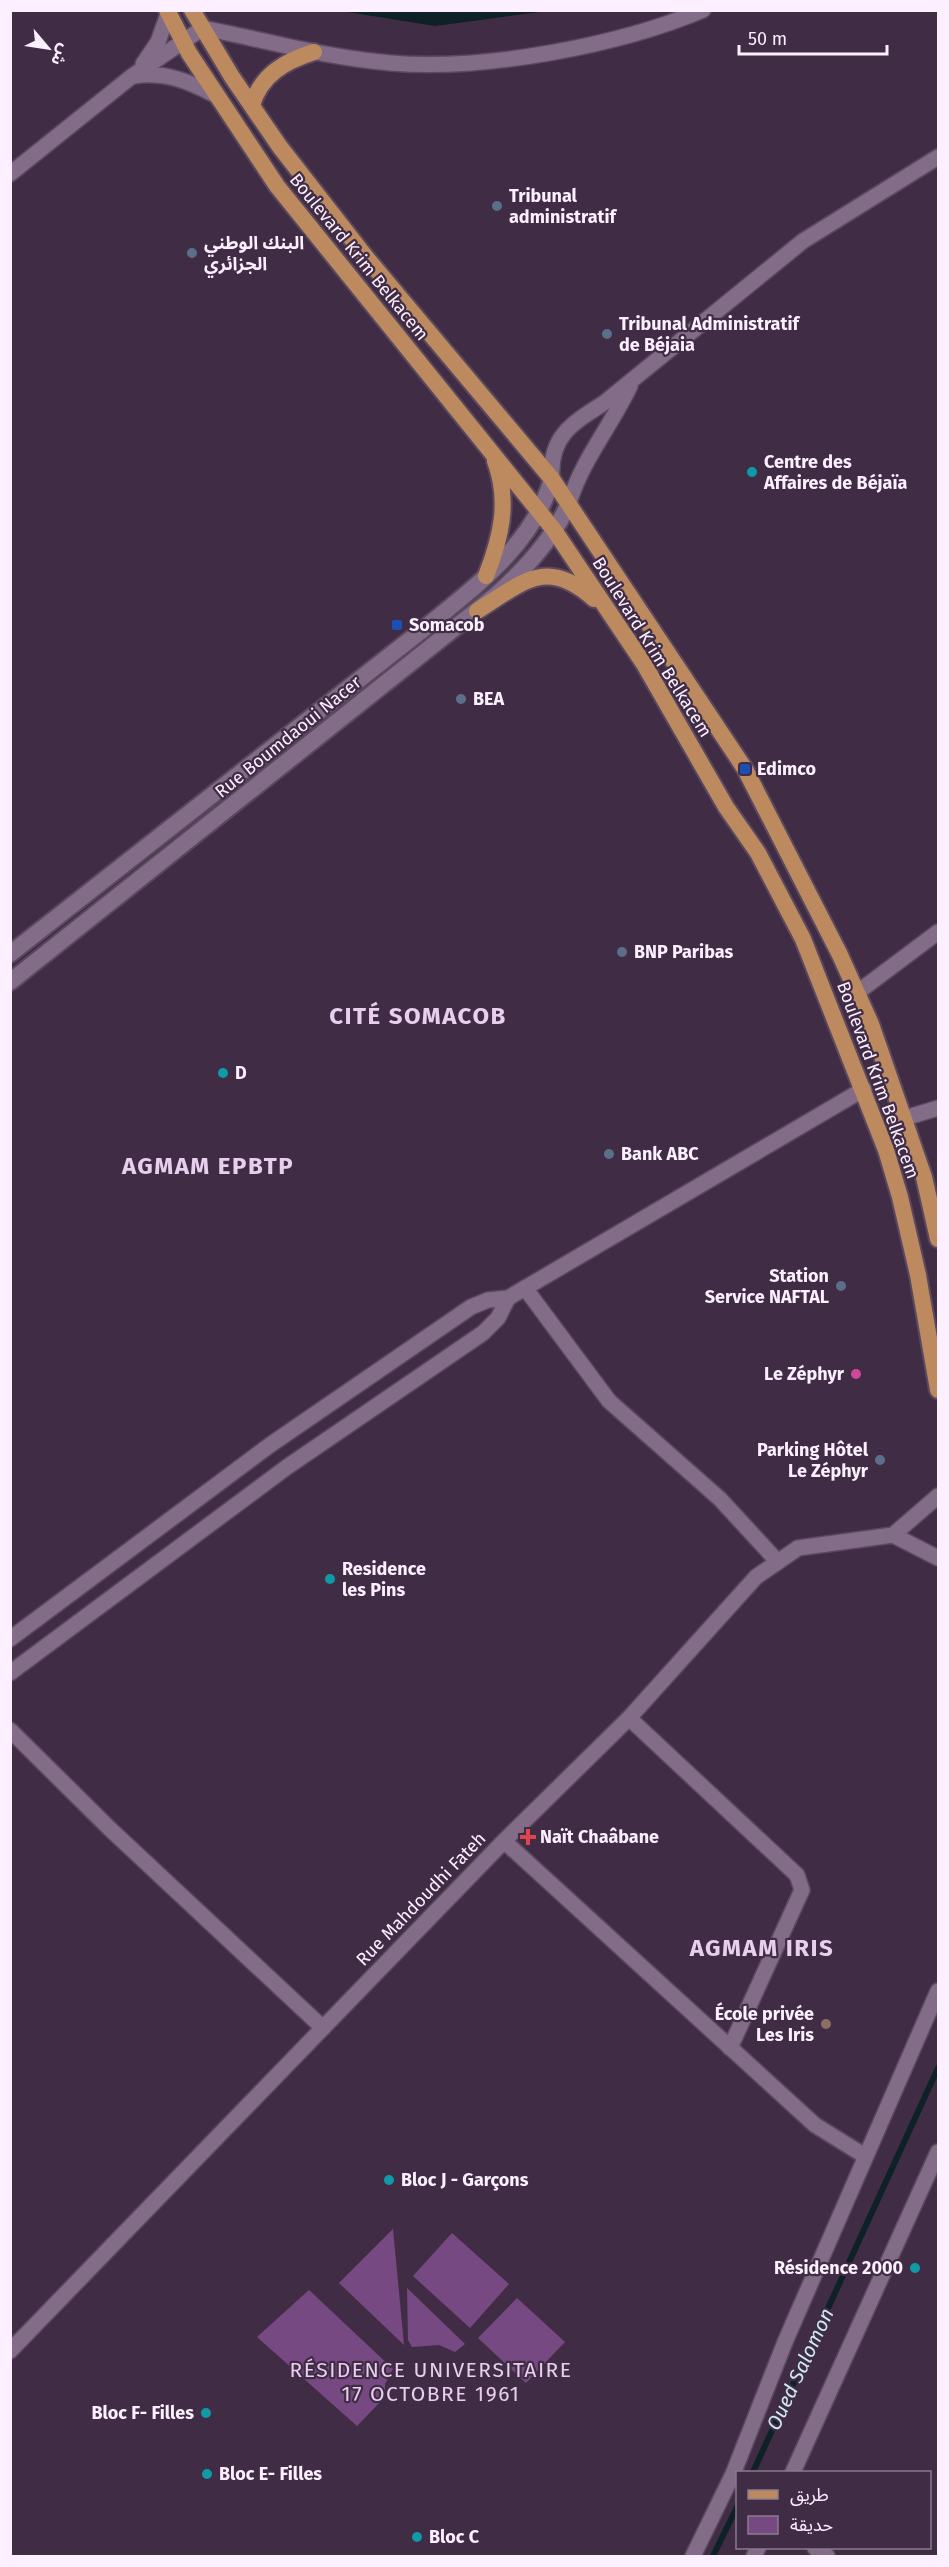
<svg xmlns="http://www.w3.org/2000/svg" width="949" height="2567" font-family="'Fira Sans','Noto Sans Arabic',sans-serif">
  <rect width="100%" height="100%" fill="#402d45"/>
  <!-- green -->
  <g fill="#774982">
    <path d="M393,2229L404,2345L339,2283Z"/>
    <path d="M452,2233L509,2284L470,2328L413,2276Z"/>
    <path d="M407,2288L465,2344L455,2352L439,2345L412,2347L408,2340Z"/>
    <path d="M309,2290L393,2369L385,2384V2397L357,2426L257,2337Z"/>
    <path d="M517,2298L565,2342L526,2383L478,2338Z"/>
  </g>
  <!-- water -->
  <path fill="#0e2126" d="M341,11V10L548,11L435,26Z"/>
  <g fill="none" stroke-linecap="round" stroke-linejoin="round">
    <!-- stream -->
    <g stroke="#0e2126" stroke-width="6">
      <path d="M753,2472L938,2068"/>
      <path d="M713,2556L738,2505"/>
    </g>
    <defs>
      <g id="minor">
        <path d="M143,64L158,42L168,14"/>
        <path d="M134,76C166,71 190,82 217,96"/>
        <path d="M10,174L131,77L203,28C265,40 327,58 391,63C483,71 617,46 703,10"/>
        <path d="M552,479C549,437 571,424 604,403L803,241L938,157"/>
        <path d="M569,503C582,460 611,426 630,386"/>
        <path d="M858,992L938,932"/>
        <path d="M905,1118L938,1108"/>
        <path d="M525,1288L609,1401L720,1499L778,1562"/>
        <path d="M893,1535L938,1558"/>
        <path d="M10,1639L270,1445L471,1307L488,1300L508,1298L864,1089"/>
        <path d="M10,1673L287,1467L483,1333L498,1318L508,1298"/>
        <path d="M629,1718L797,1875L802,1890L730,2048"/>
        <path d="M10,1730L109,1828L323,2028"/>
        <path d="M504,1841L815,2125L865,2156"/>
        <path d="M10,2351L504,1841L629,1718L756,1577L798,1548L893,1535L938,1496"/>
        <path d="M793,2472L938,2152"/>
        <path d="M815,2548L827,2556"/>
        <path d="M693,2556L733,2474L785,2342L938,1991"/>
        <path d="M754,2556L758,2548"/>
      </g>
      <g id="tertiary">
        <path d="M10,954L421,631C472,589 533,546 552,479"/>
        <path d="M10,982L496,595C525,569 554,538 569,503"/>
      </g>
      <g id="primary">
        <path d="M167,10L189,53L277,186L554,530L644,664L726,807L758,853L803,939L886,1150L900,1197L918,1275L938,1390"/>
        <path d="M192,10L232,77L280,147L365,256L552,479L745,769L840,955L871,1024L924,1177L938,1239"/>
        <path d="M252,105C261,75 285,61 314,52"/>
        <path d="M486,576C501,538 510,501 495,461"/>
        <path d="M477,611C522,583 546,556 594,599"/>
      </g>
    </defs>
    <!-- minor casing -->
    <use href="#minor" stroke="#5a495e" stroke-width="18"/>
    <!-- tertiary casing -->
    <use href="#tertiary" stroke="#5a495e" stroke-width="20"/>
    <!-- primary casing -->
    <use href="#primary" stroke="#5a495e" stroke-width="20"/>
    <!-- minor -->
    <use href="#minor" stroke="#826c87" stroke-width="15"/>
    <!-- tertiary -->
    <use href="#tertiary" stroke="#826c87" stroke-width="16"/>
    <!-- primary -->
    <use href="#primary" stroke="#bd8a5f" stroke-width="16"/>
  </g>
  <!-- markers -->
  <g fill="#5c6f8a" stroke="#402d45" stroke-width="2">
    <circle cx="497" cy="206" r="6"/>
    <circle cx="192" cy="253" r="6"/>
    <circle cx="607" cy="334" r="6"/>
    <circle cx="461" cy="699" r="6"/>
    <circle cx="622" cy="952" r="6"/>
    <circle cx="609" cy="1154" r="6"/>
    <circle cx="841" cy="1286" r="6"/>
    <circle cx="880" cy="1460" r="6"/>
  </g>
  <g fill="#0f9aa8" stroke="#402d45" stroke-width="2">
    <circle cx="752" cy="472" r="6"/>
    <circle cx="223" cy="1073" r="6"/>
    <circle cx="330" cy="1579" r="6"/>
    <circle cx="389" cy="2180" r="6"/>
    <circle cx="915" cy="2268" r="6"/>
    <circle cx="206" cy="2413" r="6"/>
    <circle cx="207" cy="2474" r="6"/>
    <circle cx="417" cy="2537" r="6"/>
  </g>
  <g fill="#1a4fb4" stroke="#402d45" stroke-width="2">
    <rect x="391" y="619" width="12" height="12" rx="3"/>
    <rect x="739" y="763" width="12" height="12" rx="3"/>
  </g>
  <circle fill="#d1479c" stroke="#402d45" stroke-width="2" cx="856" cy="1374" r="6"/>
  <path fill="#e0444e" stroke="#402d45" stroke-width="2" d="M525 1828h6v6h6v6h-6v6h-6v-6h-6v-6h6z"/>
  <circle fill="#8d6e63" stroke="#402d45" stroke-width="2" cx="826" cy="2024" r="6"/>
  <g text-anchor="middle" stroke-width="4.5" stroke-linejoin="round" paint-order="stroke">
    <!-- poi labels -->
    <g font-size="18" font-weight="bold" fill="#fcefff" stroke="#402d45" text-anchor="start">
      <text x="509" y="202">Tribunal<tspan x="509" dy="21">administratif</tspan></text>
      <text x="204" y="249">البنك الوطني<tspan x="204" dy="21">الجزائري</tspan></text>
      <text x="619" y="330">Tribunal Administratif<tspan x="619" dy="21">de Béjaia</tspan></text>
      <text x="764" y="468">Centre des<tspan x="764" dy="21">Affaires de Béjaïa</tspan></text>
      <text x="409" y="631">Somacob</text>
      <text x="473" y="705">BEA</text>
      <text x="757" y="775">Edimco</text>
      <text x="634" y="958">BNP Paribas</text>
      <text x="235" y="1079">D</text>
      <text x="621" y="1160">Bank ABC</text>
      <text x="829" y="1282" text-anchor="end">Station<tspan x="829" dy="21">Service NAFTAL</tspan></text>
      <text x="844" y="1380" text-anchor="end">Le Zéphyr</text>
      <text x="868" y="1456" text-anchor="end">Parking Hôtel<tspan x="868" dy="21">Le Zéphyr</tspan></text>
      <text x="342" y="1575">Residence<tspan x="342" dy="21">les Pins</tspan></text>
      <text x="540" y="1843">Naït Chaâbane</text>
      <text x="814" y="2020" text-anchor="end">École privée<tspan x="814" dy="21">Les Iris</tspan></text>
      <text x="401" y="2186">Bloc J - Garçons</text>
      <text x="903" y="2274" text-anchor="end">Résidence 2000</text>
      <text x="194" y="2419" text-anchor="end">Bloc F- Filles</text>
      <text x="219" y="2480">Bloc E- Filles</text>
      <text x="429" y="2543">Bloc C</text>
    </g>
    <!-- street labels -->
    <g font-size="18" fill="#fcefff" stroke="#402d45">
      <text transform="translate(359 257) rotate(51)" y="6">Boulevard Krim Belkacem</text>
      <text transform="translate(652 647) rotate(58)" y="6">Boulevard Krim Belkacem</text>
      <text transform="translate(288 737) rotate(-39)" y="6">Rue Boumdaoui Nacer</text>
      <text transform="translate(878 1080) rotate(70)" y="6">Boulevard Krim Belkacem</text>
      <text transform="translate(421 1899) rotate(-46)" y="6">Rue Mahdoudhi Fateh</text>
    </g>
    <!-- water labels -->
    <g font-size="20" font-style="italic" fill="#ceeaf3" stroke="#402d45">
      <text transform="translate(800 2369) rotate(-65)" y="7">Oued Salomon</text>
    </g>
    <!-- quarter labels -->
    <g font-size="21" letter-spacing="1.5" fill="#e7cfed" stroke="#402d45">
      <text x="431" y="2377">RÉSIDENCE UNIVERSITAIRE<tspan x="431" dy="24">17 OCTOBRE 1961</tspan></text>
    </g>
    <!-- district labels -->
    <g font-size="24" font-weight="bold" letter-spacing="1.5" fill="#e7cfed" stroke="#402d45">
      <text x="418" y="1024">CITÉ SOMACOB</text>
      <text x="208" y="1174">AGMAM EPBTP</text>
      <text x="762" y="1956">AGMAM IRIS</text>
    </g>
  </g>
  <!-- border -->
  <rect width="949" height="2567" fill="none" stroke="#fcefff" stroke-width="24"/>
  <!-- legend -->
  <rect x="736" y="2471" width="195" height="78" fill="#402d45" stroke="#8b7b8f" stroke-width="1.5"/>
  <rect x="748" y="2490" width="30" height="9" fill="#bd8a5f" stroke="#8b7b8f" stroke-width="1.5"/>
  <text x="790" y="2501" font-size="18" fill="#fcefff">طريق</text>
  <rect x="748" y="2516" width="30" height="18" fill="#774982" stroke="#8b7b8f" stroke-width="1.5"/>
  <text x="790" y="2531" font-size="18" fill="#fcefff">حديقة</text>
  <!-- north arrow -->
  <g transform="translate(48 48) rotate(119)" stroke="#402d45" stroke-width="4.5" paint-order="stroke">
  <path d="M0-4.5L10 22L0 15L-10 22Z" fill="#fcefff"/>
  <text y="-9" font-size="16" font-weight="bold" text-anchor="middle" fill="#fcefff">ش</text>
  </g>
  <!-- scale -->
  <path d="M739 45v9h148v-9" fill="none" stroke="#fcefff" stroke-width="3"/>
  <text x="748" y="45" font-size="18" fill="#fcefff" stroke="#402d45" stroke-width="4.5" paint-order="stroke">50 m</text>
</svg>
